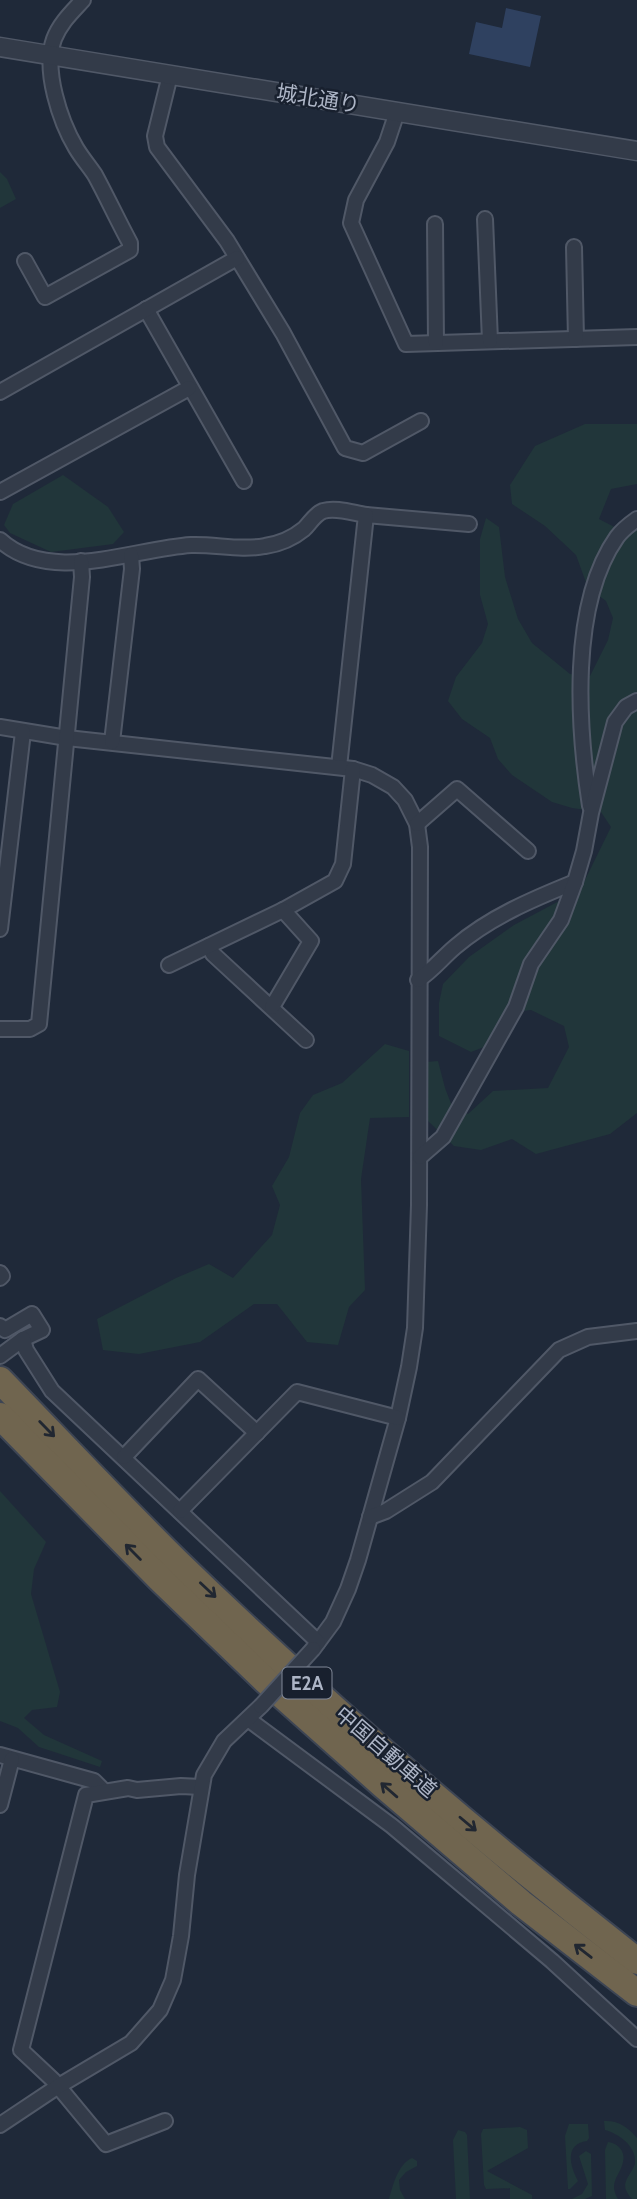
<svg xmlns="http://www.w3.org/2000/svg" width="637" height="2199" font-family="Cabin,'Noto Sans JP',sans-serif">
  <rect width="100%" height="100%" fill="#1f2939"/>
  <!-- green -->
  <g fill="#21363a">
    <path d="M0,172L7,179L16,199L0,208Z"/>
    <path d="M585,424H637V484L611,489L599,519L624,532L637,527V1113L610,1134L536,1154L512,1139L481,1150L454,1146L428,1121L426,1062L438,1061L445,1088L452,1106L468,1114L493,1091L548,1088L569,1047L564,1026L531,1010L506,1013L484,1047L471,1052L439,1036V1003L443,984L469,957L514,925L563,899L584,882L611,827L601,812L572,808L552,802L512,775L498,759L490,738L462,719L448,701L456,677L482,643L488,624L480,595V539L486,518L499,527L505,577L518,619L532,643L570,674L590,676L608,640L613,618L606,601L588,588L576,555L545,526L512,504L510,485L535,446Z"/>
    <path d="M63,475L108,507L124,532L113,544L51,552L10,533L4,525L13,504Z"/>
    <path d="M385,1044L409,1051V1117L370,1118L361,1179L365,1290L349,1307L338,1345L307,1342L277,1304H254L200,1342L139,1354L103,1350L97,1319L176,1278L209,1264L233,1278L272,1235L280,1205L272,1186L289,1157L300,1113L313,1095L342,1083Z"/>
    <path d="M0,1491L46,1542L34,1569L31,1594L60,1692L57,1707L32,1710L24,1718L44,1735L102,1761L100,1767L39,1747L18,1728L0,1721Z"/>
    <path d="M604,2121C618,2120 628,2127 637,2138V2199H632C618,2183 629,2179 635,2164C637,2146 619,2134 605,2130Z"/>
    <path d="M569,2124H588L589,2138L587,2141C564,2144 570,2166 578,2181L570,2189H568L565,2136Z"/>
    <path d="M520,2127L527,2130L528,2148L487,2171L532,2195V2199H510V2188L486,2189L484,2185L481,2134L483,2129Z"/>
    <path d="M458,2130L465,2132L467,2135L470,2199H456L453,2140Z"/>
    <path d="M608,2142C617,2143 626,2151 623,2162C620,2176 608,2182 618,2199H606L605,2150Z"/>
    <path d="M586,2151L591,2154L592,2196L585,2199H572L582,2194L588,2184L579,2156Z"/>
    <path d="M412,2158L417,2161V2166L406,2172L399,2180L400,2190L405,2199H389C393,2185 398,2164 412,2158Z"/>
  </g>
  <!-- water -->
  <path fill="#2f4160" d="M506,8L541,16L530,67L469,54L476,22L502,28Z"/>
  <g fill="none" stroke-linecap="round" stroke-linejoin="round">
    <defs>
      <g id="minor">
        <path d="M170,75L155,136L157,147L227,241L283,333L345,448L363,453L421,421"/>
        <path d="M397,112L387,142L356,200L351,223L406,344L637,337"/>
        <path d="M485,219L490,341"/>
        <path d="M435,224L436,343"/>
        <path d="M574,247L576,339"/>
        <path d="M25,261L45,297L130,250V243C118,221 107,197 95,175C89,166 82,158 76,148C60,121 43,70 54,39C60,23 72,12 83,0"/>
        <path d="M146,309L244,481"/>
        <path d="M0,392L237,258"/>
        <path d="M0,492L189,388"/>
        <path d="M366,515L469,524"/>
        <path d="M0,540C49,585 132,549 191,545C216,544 240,551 265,546C279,544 293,538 304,529C310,523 315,514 323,511C336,507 353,513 366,515L339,767"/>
        <path d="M0,727L67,738L353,769L372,775L393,787L405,800L417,824L420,847L419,1205L415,1328L409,1367L398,1418L358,1560L348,1589L333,1622L313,1649"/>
        <path d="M112,742L132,569L131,555"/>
        <path d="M590,806C578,728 569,605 617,537C622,530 630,524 637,519"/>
        <path d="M417,824L457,789L528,851"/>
        <path d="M0,929L23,732"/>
        <path d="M209,946L213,954L306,1040"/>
        <path d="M169,965L283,910L335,881L343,864L353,769"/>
        <path d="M418,980C432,971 442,958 455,947C490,917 533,899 575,882"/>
        <path d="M272,1007L311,941L283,910"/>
        <path d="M0,1029H30L39,1024L82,577L81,561"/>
        <path d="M420,1157L443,1137L516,1007L531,964L561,920L575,882L584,851L591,813L615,722L626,707L637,701"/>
        <path d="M0,1273L2,1276L0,1278"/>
        <path d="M0,1326L5,1330L32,1314L42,1330L23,1339"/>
        <path d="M0,1356L23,1339L26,1350L52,1391L318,1642"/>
        <path d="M124,1457L198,1379L257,1433"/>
        <path d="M180,1511L297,1392L398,1418"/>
        <path d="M370,1517L386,1511L432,1482L559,1350L588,1337L637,1331"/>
        <path d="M248,1719L392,1826L552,1961L637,2039"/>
        <path d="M0,1755L94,1781L104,1791"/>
        <path d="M0,1805L12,1759"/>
        <path d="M165,2121L106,2144L53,2080L21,2050L86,1795L128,1788L137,1790L181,1786L201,1787"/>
        <path d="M0,2125L57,2087L131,2043L160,2010L173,1980L181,1936L187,1875L204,1775L224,1741L261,1706"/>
      </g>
      <path id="tertiary" d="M0,47L637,151"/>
      <g id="motorway">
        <path d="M0,1380C59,1441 117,1503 177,1562C323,1704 477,1836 637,1961"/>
        <path d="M0,1416L160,1579L265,1680L383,1785L521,1903L637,1993"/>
      </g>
    </defs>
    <!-- minor casing -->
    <use href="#minor" stroke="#505867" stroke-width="18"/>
    <!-- tertiary casing -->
    <use href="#tertiary" stroke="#505867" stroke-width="21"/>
    <!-- motorway casing -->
    <use href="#motorway" stroke="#3d4554" stroke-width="30"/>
    <!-- minor -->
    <use href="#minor" stroke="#333b49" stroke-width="14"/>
    <!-- tertiary -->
    <use href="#tertiary" stroke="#333b49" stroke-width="18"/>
    <!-- motorway -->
    <use href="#motorway" stroke="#70654f" stroke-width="26"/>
    <defs>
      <path id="minor-bridge" d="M261,1706L313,1649"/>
    </defs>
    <!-- minor-bridge casing -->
    <use href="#minor-bridge" stroke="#505867" stroke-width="18" stroke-linecap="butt"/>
    <!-- minor-bridge -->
    <use href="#minor-bridge" stroke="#333b49" stroke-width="14"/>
  </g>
  <!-- one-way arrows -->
  <defs><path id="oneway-shaft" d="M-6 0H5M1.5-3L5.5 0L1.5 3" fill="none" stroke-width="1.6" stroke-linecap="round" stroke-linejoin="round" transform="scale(1.75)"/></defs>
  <g stroke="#212731">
    <use href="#oneway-shaft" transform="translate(47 1429) rotate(46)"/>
    <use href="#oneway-shaft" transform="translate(133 1552) rotate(-135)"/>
    <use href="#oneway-shaft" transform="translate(208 1590) rotate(43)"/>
    <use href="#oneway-shaft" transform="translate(389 1790) rotate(-139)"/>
    <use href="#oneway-shaft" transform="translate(468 1824) rotate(40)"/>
    <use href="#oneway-shaft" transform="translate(583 1951) rotate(-142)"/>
  </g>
  <g text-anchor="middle" stroke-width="5" stroke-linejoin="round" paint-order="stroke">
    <!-- shield labels -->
    <rect fill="#18202e" stroke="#808898" stroke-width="2" x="282.5" y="1667.5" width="49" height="31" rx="5"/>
    <g font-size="19" font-weight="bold" fill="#adb5c6">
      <text x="307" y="1690">E2A</text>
    </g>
    <!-- street labels -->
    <g font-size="21" fill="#adb5c6" stroke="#18202e">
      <text transform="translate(318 99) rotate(9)" y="7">城北通り</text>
      <text transform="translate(386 1752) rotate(41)" y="7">中国自動車道</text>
    </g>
  </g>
</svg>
